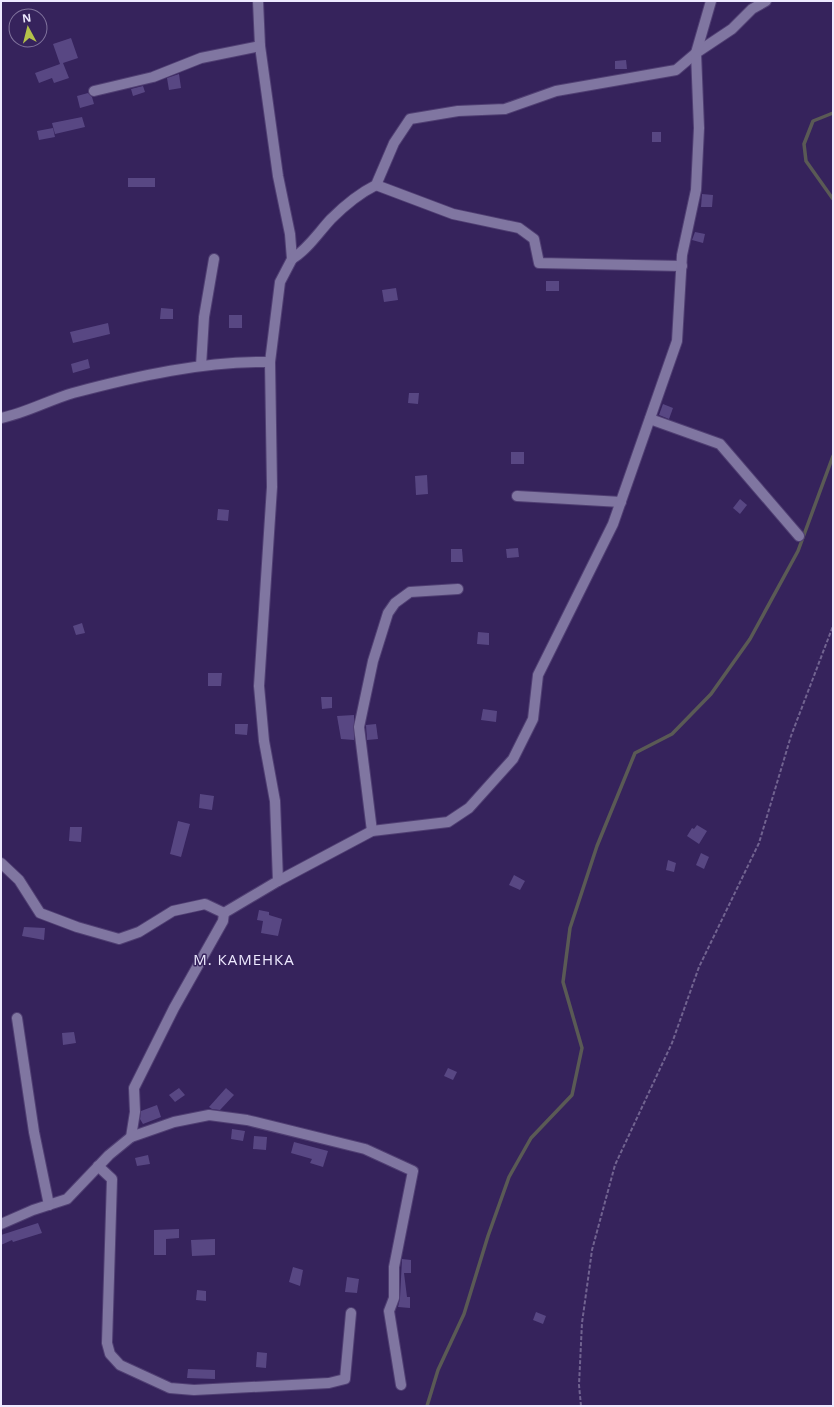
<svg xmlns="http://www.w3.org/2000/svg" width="834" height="1407" font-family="'Open Sans',sans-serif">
  <rect width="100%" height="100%" fill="#36235c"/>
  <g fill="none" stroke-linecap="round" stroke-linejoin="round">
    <!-- stream -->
    <g stroke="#5a5a55" stroke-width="3.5">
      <path d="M833,113L813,121L804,144L806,161L833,199"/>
      <path d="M427,1406L438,1370L464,1314L488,1236L509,1177L531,1138L572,1095L582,1048L563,982L570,928L597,846L635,753L672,734L711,694L750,639L798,551L833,456"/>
    </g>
  </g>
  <!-- building -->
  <g fill="#584783">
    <path d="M71,38L78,58L63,63L69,78L54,83L52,78L39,83L35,73L60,64L53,44Z"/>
    <path d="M626,60L627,69H615V61Z"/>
    <path d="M179,74L181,88L169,90L167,78Z"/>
    <path d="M143,86L145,92L133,96L131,89Z"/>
    <path d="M88,93L92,97L94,104L80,108L77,96Z"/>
    <path d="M82,117L85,127L55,134L52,123Z"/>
    <path d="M53,128L55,137L39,140L37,131Z"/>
    <rect x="652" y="132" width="9" height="10"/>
    <rect x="128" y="178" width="27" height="9"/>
    <path d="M702,194L713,195L712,207H701Z"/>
    <path d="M695,232L705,234L703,243L692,240Z"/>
    <rect x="546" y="281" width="13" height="10"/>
    <path d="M396,288L398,300L384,302L382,290Z"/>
    <path d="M161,308L173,309V319H160Z"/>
    <rect x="229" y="315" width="13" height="13"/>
    <path d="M108,323L110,334L73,343L70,332Z"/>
    <path d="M88,359L90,368L73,373L71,364Z"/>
    <path d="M409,393H419L418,404L408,403Z"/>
    <path d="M663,404L673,408L669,419L659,415Z"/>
    <rect x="511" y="452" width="13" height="12"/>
    <path d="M427,475L428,494L416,495L415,476Z"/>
    <path d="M740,499L747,505L740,514L733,508Z"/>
    <path d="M218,509L229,510L228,521L217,520Z"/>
    <path d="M518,548L519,557L507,558L506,549Z"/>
    <path d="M451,549H462L463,562H451Z"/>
    <path d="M82,623L85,633L76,635L73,626Z"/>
    <path d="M478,632L489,633V645L477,644Z"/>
    <path d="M208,673H222L221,686H208Z"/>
    <path d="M321,697H332V708L322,709Z"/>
    <path d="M483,709L497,711L496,722L481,720Z"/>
    <path d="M354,715V740L341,739L337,716Z"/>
    <path d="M235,724H248L247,735L235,734Z"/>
    <path d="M376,724L378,739L367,740L366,725Z"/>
    <path d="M200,794L214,796L212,810L199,808Z"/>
    <path d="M178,821L190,824L181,857L170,854Z"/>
    <path d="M697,825L707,831L699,844L687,836L692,828L694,829Z"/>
    <path d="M70,827H82L81,842L69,841Z"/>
    <path d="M701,853L709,857L704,869L696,865Z"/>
    <path d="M668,860L676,863L674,872L666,870Z"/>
    <path d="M514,875L525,881L520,890L509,885Z"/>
    <path d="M259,910L269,912V915L282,919L278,936L261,933L263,921L257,920Z"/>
    <path d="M24,927L45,928L44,940L22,936Z"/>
    <path d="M74,1032L76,1043L63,1045L62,1033Z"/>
    <path d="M448,1068L457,1072L453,1080L444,1076Z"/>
    <path d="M179,1088L185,1095L175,1102L169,1095Z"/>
    <path d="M226,1088L234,1095L220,1110L212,1109L209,1107Z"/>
    <path d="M157,1105L161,1117L143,1124L140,1119L141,1111Z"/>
    <path d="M232,1129L245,1131L243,1141L231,1139Z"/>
    <path d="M254,1136L267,1137L266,1150L253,1149Z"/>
    <path d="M294,1142L328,1151L323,1167L310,1163L312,1159L291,1153Z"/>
    <path d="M148,1155L150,1164L137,1166L135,1158Z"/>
    <path d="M38,1223L42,1233L13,1242L12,1240L1,1245V1235Z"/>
    <path d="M179,1229V1238L166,1239V1255H154V1230Z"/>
    <path d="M215,1239V1255L192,1256L191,1240Z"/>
    <path d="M402,1259L411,1260V1273H404L407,1297H410V1308L398,1307L400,1298Z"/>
    <path d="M293,1267L303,1270L300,1286L289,1282Z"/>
    <path d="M347,1277L359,1279L357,1293L345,1292Z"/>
    <path d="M197,1290L206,1291V1301L196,1300Z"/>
    <path d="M536,1312L546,1316L543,1324L533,1320Z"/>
    <path d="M257,1352L267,1353L266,1368L256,1367Z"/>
    <path d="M188,1369L215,1370V1379L187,1378Z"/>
  </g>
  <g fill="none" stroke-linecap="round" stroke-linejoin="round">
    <defs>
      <g id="minor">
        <path d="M258,1L260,46L278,176L290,234L292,259L280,282L270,362"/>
        <path d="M94,91L153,77L201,58L260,46"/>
        <path d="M376,185L453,214L519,228L534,239L539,263L682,266"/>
        <path d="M292,259C308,249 318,233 331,219C344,206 360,193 376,185L394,143L410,119L458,111L505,109L556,91L676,70L696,53L732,29L752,9L766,1"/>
        <path d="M201,366L204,317L214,259"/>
        <path d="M1,418C26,413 49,400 73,393C137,376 204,361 270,362L272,487L259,686L264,741L275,801L278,881L224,913"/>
        <path d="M650,419L720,444L799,536"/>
        <path d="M517,496L621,502"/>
        <path d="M372,831L359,727L373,661L388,613L395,603L410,592L458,589"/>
        <path d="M1,863L19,880L40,913L77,927L119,939L139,932L173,911L205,904L224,913L223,921L174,1008L134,1088L135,1112L131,1137L109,1155L67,1199L33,1210L1,1224"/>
        <path d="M278,881L372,831L448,822L469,808L513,759L533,719L538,675L613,524L677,341L682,255L696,190L699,128L696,53L711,1"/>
        <path d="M17,1018L34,1132L49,1205"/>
        <path d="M131,1137L174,1122L209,1115L247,1120L365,1149L413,1171L394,1267V1298L389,1311L401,1385"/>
        <path d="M98,1166L112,1179L107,1343L110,1354L120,1365L170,1388L194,1390L329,1383L345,1379L351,1313"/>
      </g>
    </defs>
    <!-- minor casing -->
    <use href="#minor" stroke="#503f73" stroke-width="12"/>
    <!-- path -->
    <path stroke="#716390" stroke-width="2" stroke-dasharray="4 2" stroke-linecap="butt" d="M581,1406L579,1385L582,1323L592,1250L615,1165L672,1043L699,967L759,843L791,736L833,626"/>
    <!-- minor -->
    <use href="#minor" stroke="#8076a1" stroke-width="10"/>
  </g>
  <g text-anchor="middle" stroke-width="3" stroke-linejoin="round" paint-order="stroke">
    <!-- quarter labels -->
    <g font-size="15" letter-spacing="1" fill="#eeeaff" stroke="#36235c">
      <text x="244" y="965">М. КАМЕНКА</text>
    </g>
  </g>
  <!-- border -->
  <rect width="834" height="1407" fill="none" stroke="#eeeaff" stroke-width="4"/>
  <!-- north arrow -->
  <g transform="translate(28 28) rotate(353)"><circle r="19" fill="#36235c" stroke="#80739d"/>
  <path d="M0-3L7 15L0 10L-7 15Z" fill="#b4c24a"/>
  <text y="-6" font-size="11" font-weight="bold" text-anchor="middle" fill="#eeeaff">N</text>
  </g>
</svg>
